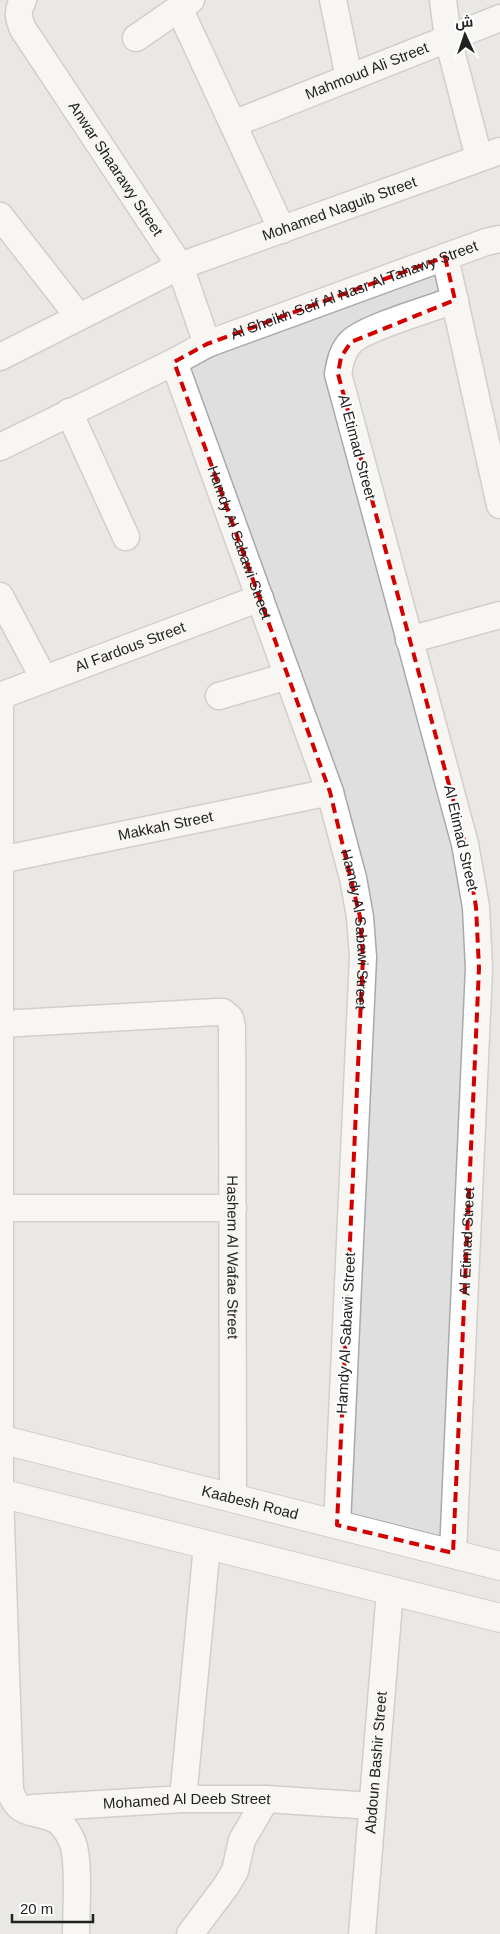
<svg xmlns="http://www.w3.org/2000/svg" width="500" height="1934" font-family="Arial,Cairo,sans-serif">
  <rect width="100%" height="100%" fill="#f2efe9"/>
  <!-- residential -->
  <rect fill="#e0dfdf" x="0" y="0" width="500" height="1934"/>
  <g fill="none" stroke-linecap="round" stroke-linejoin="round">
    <defs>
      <g id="minor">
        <path id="s1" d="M23,0C17,11 18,18 23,29L180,266L207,344"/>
        <path d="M333,0L349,78"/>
        <path d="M443,0L448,39L479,158"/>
        <path d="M179,8L282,230"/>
        <path d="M136,38L191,0"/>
        <path id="s2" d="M233,124L500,18"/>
        <path d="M0,216L79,317"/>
        <path d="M445,257L500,505"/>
        <path id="s3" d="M0,357L180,266L500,151"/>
        <path id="s4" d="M174,362L330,792L353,878L360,917L363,957L337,1525"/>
        <path d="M69,412L126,537"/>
        <path id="s5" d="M0,447L174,362L207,344L486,242L500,239"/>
        <path d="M0,596L44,679"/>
        <path d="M409,640L500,615"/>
        <path d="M0,696V1493L10,1790C17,1816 33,1810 52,1818C61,1821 68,1832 72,1841C80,1858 76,1913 76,1934"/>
        <path id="s6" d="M0,696L260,598"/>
        <path d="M219,696L288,676"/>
        <path id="s7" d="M0,860L330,792"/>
        <path id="s8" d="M1,1024L216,1012H223L230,1018L232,1027L233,1498"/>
        <path d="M0,1208H233"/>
        <path id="s9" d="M453,1553L479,968L476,907L465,844L338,374C340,363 342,351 351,342C364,328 433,308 455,300"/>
        <path d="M183,1799L207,1545"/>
        <path id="s10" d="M33,1808L183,1799H266L372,1806"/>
        <path d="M190,1934L226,1886L235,1871L242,1840L266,1799"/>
        <path id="s11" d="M362,1934L390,1591"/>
      </g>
      <g id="tertiary">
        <path id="s12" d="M0,1439L500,1566"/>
        <path d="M0,1493L500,1618"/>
      </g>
    </defs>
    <!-- minor casing -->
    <use href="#minor" stroke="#a9a9a9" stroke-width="29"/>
    <!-- tertiary casing -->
    <use href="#tertiary" stroke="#a9a9a9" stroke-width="30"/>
    <!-- minor -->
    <use href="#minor" stroke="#fff" stroke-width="26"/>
    <!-- tertiary -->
    <use href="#tertiary" stroke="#fff" stroke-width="28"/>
  </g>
  <!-- marked area -->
  <path d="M0 0H500V1934H0ZM445,257L455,300L351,342L341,357L338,374L465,844L476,907L479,968L453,1553L337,1525L363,957L360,917L330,792L174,362L207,344Z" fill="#f2efe9" fill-opacity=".55" fill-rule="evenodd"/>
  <path fill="none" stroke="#d40000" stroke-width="4" stroke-dasharray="10 6" stroke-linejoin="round" d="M445,257L455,300L351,342L341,357L338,374L465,844L476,907L479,968L453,1553L337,1525L363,957L360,917L330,792L174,362L207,344Z"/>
  <g text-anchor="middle" stroke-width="4" stroke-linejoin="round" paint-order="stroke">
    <!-- street labels -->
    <g font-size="15" fill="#222" stroke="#fff">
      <text dy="5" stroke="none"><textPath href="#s2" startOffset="144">Mahmoud Ali Street</textPath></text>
      <text dy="5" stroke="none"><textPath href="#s1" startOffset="198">Anwar Shaarawy Street</textPath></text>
      <text dy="5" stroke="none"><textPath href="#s3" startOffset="371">Mohamed Naguib Street</textPath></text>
      <text dy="5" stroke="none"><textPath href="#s5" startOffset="388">Al Sheikh Seif Al Nasr Al Tahawy Street</textPath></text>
      <text transform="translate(357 447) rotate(75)" y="5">Al Etimad Street</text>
      <text dy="5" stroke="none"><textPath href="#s4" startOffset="192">Hamdy Al Sabawi Street</textPath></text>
      <text dy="5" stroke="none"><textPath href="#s6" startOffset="139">Al Fardous Street</textPath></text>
      <text dy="5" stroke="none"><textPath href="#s7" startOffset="169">Makkah Street</textPath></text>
      <text transform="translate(461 838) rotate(77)" y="5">Al Etimad Street</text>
      <text dy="5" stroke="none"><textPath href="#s4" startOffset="598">Hamdy Al Sabawi Street</textPath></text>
      <text dy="5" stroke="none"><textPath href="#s9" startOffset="312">Al Etimad Street</textPath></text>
      <text dy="5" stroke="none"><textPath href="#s8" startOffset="471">Hashem Al Wafae Street</textPath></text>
      <text transform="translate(346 1333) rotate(-87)" y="5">Hamdy Al Sabawi Street</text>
      <text dy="5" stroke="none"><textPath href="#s12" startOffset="258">Kaabesh Road</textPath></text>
      <text dy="5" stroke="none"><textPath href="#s11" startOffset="172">Abdoun Bashir Street</textPath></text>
      <text dy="5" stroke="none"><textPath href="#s10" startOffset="154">Mohamed Al Deeb Street</textPath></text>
    </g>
  </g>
  <!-- north arrow -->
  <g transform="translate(465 35) rotate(357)" stroke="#ffffff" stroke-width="4" paint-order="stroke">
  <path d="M0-4L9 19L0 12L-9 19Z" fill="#222222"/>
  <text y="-8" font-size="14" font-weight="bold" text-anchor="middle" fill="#222222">ش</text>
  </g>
  <!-- scale -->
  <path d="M12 1914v8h81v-8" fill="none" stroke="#222222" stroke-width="2.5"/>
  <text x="20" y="1914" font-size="15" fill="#222222" stroke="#ffffff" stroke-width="4" paint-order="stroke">20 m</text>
</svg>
